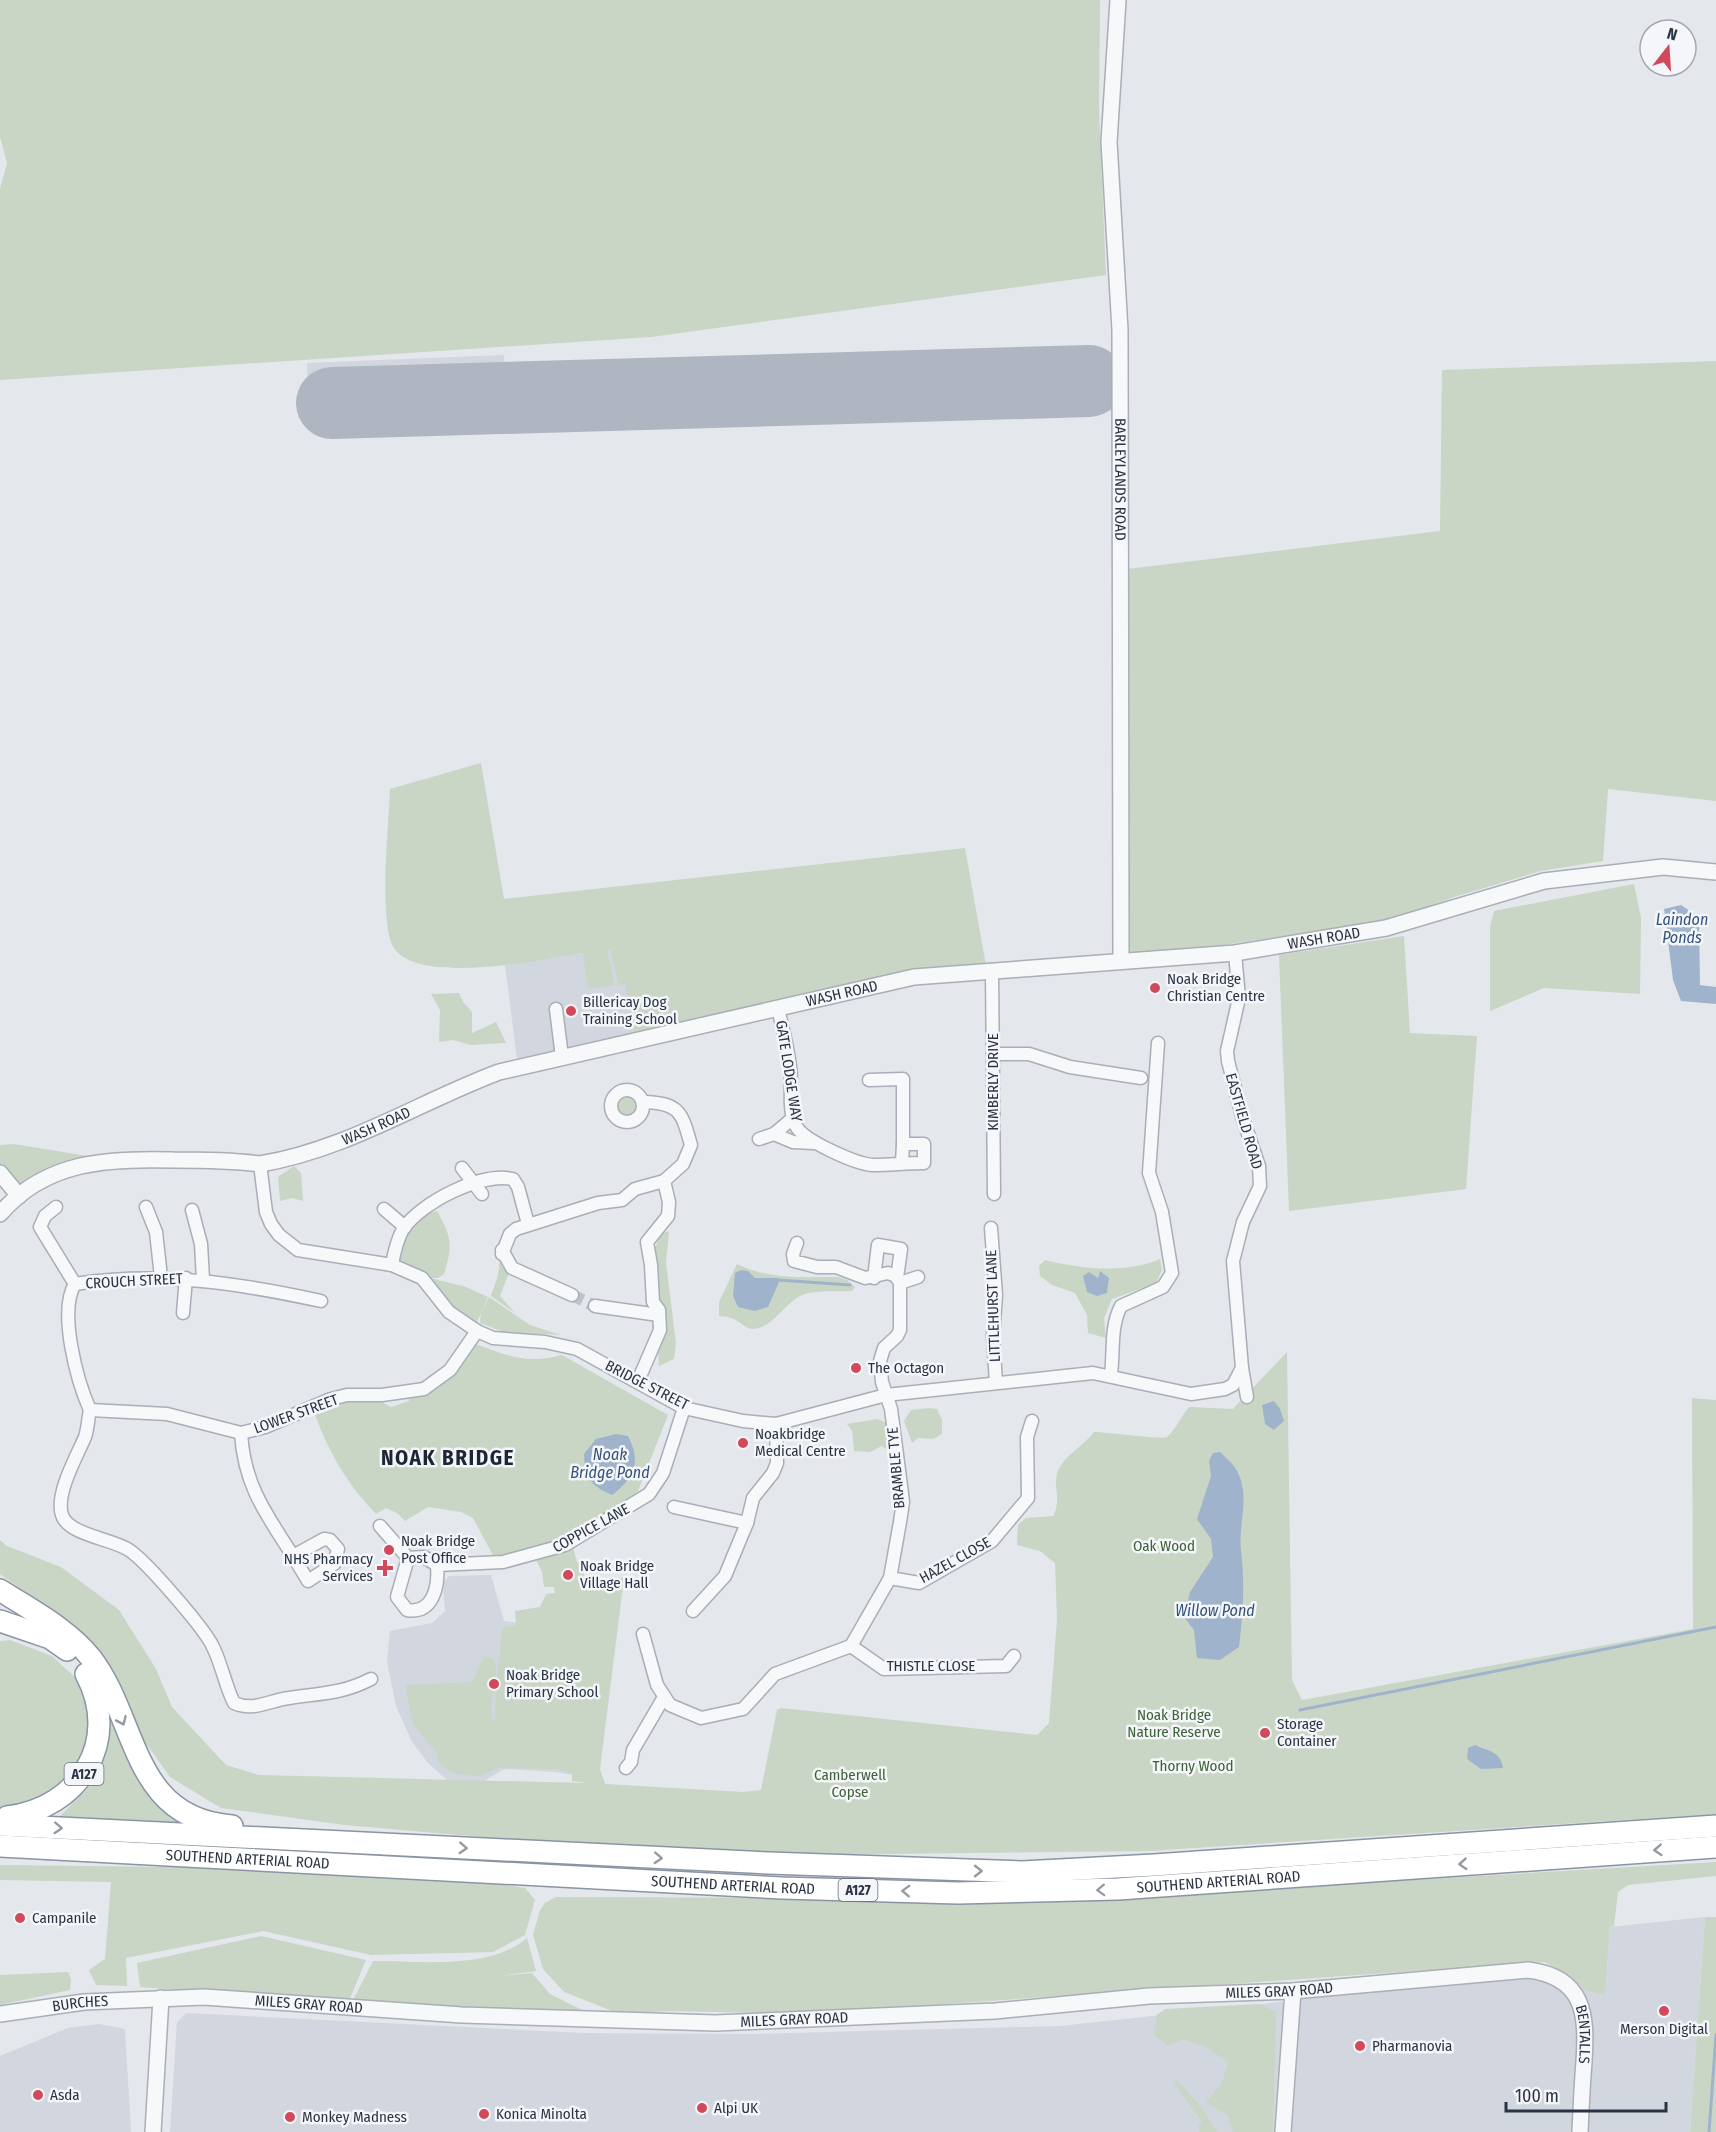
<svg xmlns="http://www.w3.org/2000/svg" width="1716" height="2132" font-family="'Fira Sans Condensed',sans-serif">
  <rect width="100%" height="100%" fill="#e4e7ec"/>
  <!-- built -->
  <g fill="#d2d6de">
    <path d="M504,355L505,383L308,388L307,363Z"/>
    <path d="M610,949L618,984L625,983L635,1037L517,1059L505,965Z"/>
    <path d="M491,1575L504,1621L521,1623L588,1778L555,1772L509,1769L502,1770L478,1785L451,1783L428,1763L412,1742L396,1706L387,1661L390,1631L432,1623L445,1611L443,1583L449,1576Z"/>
    <path d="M1705,1917L1690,2132H170L177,2022L186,2013L583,2033L751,2034L1060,2026L1528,1975L1559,1980L1572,1977L1586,1991L1605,1995L1610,1927Z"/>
    <path d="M99,2024L125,2029L131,2132H0V2056L68,2028Z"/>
  </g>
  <!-- green -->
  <g fill="#c9d6c5">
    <path d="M0,0H1100L1099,111L1106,275L651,337L0,380V189L7,163L0,137Z"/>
    <path d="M1716,361V801L1608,789L1603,861L1541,871L1454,897L1393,920L1230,944L1167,957L1121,960L1119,570L1440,531L1442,370Z"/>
    <path d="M481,763L504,899L965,848L986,966L635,1037L625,984L618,985L610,949L607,950L615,985L588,989L583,953C545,959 418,986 394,948C378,923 389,822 390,789Z"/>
    <path d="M1634,884L1641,918L1640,994L1544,988L1490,1011V927L1494,911Z"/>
    <path d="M1404,936L1410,1033L1477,1036L1466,1189L1289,1211L1279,955Z"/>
    <path d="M459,993L463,1002L472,1012V1033L496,1022L506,1043L470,1045L453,1040L439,1042L440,1010L431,994Z"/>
    <circle cx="627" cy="1106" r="16"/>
    <path d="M14,1144L94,1157L15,1190L0,1175V1145Z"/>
    <path d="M294,1166L301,1173L303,1201L292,1198L280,1201L278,1177Z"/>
    <path d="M437,1211C452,1238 453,1244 444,1274L438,1278H430L466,1287L488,1297L477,1322L452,1306L440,1290L396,1264C405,1237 406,1219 437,1211Z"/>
    <path d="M669,1231L666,1262L676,1344L674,1359L659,1366L658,1352L664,1334L657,1301L654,1250L661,1234Z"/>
    <path d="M501,1252L510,1270L500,1296L515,1313L491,1296L498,1275Z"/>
    <path d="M1160,1259L1162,1270L1156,1283L1112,1299L1104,1318L1106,1338L1088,1333L1087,1315L1075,1293L1052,1285L1040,1276L1039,1266L1045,1260C1081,1269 1126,1274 1160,1259Z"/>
    <path d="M737,1264C770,1280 802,1277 838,1277L847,1280L855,1287L852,1291C838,1292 819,1290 805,1294C785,1300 775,1328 752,1329C744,1329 738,1316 719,1316V1302Z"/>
    <path d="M489,1297L530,1325L561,1335L504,1332L480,1323L481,1313Z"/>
    <path d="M473,1343C505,1355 528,1365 562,1355L668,1415L638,1491L584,1533L585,1541L573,1547L577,1562L583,1564L585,1588L614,1577L624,1578L600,1769L605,1784L743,1792L761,1790L777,1710L781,1708L1037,1735L1049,1723L1057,1619L1055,1563L1040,1551L1017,1545L1018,1525L1026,1518L1053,1516C1062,1498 1053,1491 1057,1474C1061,1457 1084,1446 1094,1432C1105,1432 1164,1440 1167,1437C1173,1433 1183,1414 1189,1407L1233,1409L1287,1352L1292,1680L1302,1700L1693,1629L1692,1398L1716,1400V1814L1149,1851L793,1855L482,1837L344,1825L221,1808L170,1777L140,1735L114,1671L86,1637L0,1574V1540L7,1546L61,1567L119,1610L156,1669L172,1707L226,1765L259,1775L586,1783L572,1781V1773L555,1769L499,1768L479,1776L452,1773L438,1762L436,1753L413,1724L405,1685L472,1682L484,1656L494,1659C501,1679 487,1699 493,1721H495C495,1690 499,1661 502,1630L504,1627L516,1625L515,1611L540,1607L546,1594L555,1593L554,1587H544L542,1572L533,1554L494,1557L473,1518L461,1512L428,1507L405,1521L397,1513L386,1508L376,1514C347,1484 328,1451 314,1412L339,1400L374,1398L391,1407L409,1401L408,1395C441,1399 456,1367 473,1343Z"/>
    <path d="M929,1408L937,1409L942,1420V1434L933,1439L918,1438L912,1443L904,1421L911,1410Z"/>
    <path d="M877,1419L887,1423L891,1448L888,1451L882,1446L870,1452L854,1451L852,1431L847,1424Z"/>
    <path d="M10,1640L52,1656L81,1683L95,1718L82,1770L34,1808L0,1810V1641Z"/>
    <path d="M108,1709L198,1835L56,1820L93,1783L107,1747Z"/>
    <path d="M1716,1862V1876L1628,1885L1618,1892L1614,1926L1610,1927L1605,1995L1586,1991L1571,1977L1544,1962L804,2014L668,2011L620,2014L564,1992L543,1969L533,1935L540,1910L545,1903L556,1897L1089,1899Z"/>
    <path d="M0,1865L255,1868L505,1885L525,1888L535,1900L525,1935L493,1952L371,1955L263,1931L126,1958L127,1986L96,1985L89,1970L105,1959L111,1882L0,1880Z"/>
    <path d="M1705,1917H1716V2132H1690Z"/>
    <path d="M261,1936L366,1960L348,2003L140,1987L137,1963Z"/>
    <path d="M527,1938L536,1971L499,1976L532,1973L550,1994L596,2017L356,2001L354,1998L373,1961C420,1961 490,1970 527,1938Z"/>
    <path d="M68,1972L71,1979L70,1990L0,2005V1975Z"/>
    <path d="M1259,2004L1276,2012L1273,2132H1233L1228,2116L1206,2102L1222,2083L1228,2062L1206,2047L1183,2039L1168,2046L1154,2035L1157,2015L1165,2009Z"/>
    <path d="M1177,2080L1202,2108L1217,2132H1199V2124L1202,2122L1174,2083Z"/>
  </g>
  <!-- water -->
  <g fill="#9fb4cc">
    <path d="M1681,905L1699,917L1700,985L1716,987V1004L1681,1001L1673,980L1664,909Z"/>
    <path d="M741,1270L748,1271L755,1278H778L779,1282L768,1307L755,1311L738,1307L733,1296L735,1273Z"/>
    <path d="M1100,1271L1109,1278L1107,1293L1097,1296L1087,1292L1083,1276L1089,1272L1098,1278Z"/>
    <path d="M1274,1401L1280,1409L1284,1421L1274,1430L1265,1424L1262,1405Z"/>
    <path d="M616,1434L628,1436C642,1463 634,1478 612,1495C590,1486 585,1477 584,1454L596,1439Z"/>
    <path d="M1220,1452C1226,1458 1235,1465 1238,1473C1250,1497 1238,1525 1241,1550C1245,1583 1243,1614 1239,1647L1220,1660L1197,1658L1194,1630L1184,1617L1190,1592L1213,1557L1211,1539L1197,1519L1211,1476L1209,1461L1213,1453Z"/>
    <path d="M1475,1745C1489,1752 1500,1750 1503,1768L1481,1769L1467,1759L1468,1748Z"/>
  </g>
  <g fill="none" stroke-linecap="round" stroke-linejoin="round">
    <!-- stream -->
    <g stroke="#9fb4cc" stroke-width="3">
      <path d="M778,1280L850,1285"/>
      <path d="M1300,1710L1716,1627"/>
      <path d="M1709,2132L1716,2035"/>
    </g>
    <!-- runway -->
    <path stroke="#b0b6c1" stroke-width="72" d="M332,403L1089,381"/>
    <!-- minor-tunnel -->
    <path stroke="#bfc3cb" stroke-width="12" stroke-dasharray="12 6" stroke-linecap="butt" d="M572,1295L595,1306"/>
    <defs>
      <g id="minor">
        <path d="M992,970L994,1194"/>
        <path d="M778,1008C782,1027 788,1047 790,1067C793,1085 787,1109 796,1126C804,1141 856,1164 873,1165C890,1165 907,1163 924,1163V1144H903L902,1163"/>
        <path d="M556,1009L562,1057"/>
        <path d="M993,1054H1029L1070,1067L1141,1078"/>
        <path d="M869,1080L903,1079V1144"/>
        <circle cx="627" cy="1106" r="16"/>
        <path d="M644,1102C680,1103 682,1113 691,1145L683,1164L664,1181"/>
        <path d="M793,1118L774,1134L793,1142L814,1143"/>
        <path d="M759,1139L774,1134"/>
        <path d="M260,1164L266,1212L271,1224L279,1235L298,1250L392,1265L422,1278L449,1312L477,1331L493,1338L545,1342L577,1349L684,1408L743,1421L776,1424L886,1395L1093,1373L1191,1394L1225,1389L1233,1385L1242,1368L1233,1261L1243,1222L1260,1186L1259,1166L1242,1116L1228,1061L1227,1051L1239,998L1235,953"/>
        <path d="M462,1168L482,1194"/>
        <path d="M56,1207L45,1216L40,1227L75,1284"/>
        <path d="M146,1207L156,1232L161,1277"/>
        <path d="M384,1209L405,1227"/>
        <path d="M192,1210L201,1244L203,1279"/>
        <path d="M991,1228L996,1295L993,1335L996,1383"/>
        <path d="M502,1250L512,1268L572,1295"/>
        <path d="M502,1254L510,1234L516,1229L598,1203L622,1200L635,1189L664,1181L669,1202L668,1216L647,1242L651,1265L653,1302L659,1310L660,1330L638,1381"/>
        <path d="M392,1265C394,1253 397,1240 403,1229C422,1202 481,1172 513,1179L518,1187L528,1224"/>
        <path d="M874,1278L878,1245L901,1249L897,1278"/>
        <path d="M900,1283L918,1277"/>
        <path d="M595,1306L659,1315"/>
        <path d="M183,1313L186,1278"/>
        <path d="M1242,1368L1247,1397"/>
        <path d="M1111,1374C1114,1351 1110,1327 1121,1306L1163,1287L1172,1273L1162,1212L1149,1173L1158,1043"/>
        <path d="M90,1410C88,1418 88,1428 85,1437C77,1456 55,1494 62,1515C68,1535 113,1539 129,1550C146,1561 205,1629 213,1647C222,1665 225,1685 234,1703C254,1712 270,1700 289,1698C320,1693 342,1694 371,1679"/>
        <path d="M90,1410L167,1414L241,1433L265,1427L331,1399L347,1395H382L424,1389L450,1370L477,1331"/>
        <path d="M90,1410C77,1381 58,1311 75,1284C159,1271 239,1283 321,1301"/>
        <path d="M241,1433C244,1485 266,1514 293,1556L324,1539L330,1540L338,1549L334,1564L308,1581L293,1556"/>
        <path d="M674,1507L747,1523L753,1498L773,1473L777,1463L776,1424"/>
        <path d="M380,1526L408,1558"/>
        <path d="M408,1558L424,1557L437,1565L503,1562L565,1545L649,1494L663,1473L684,1408"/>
        <path d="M408,1558L397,1597L407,1610C433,1614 439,1587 437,1565"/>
        <path d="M890,1578L919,1583L992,1541L1028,1498L1027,1437L1032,1421"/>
        <path d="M693,1611L725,1576L747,1523"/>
        <path d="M643,1634L657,1685L670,1705L701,1718L743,1709L775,1674L851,1646L890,1578L900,1522L903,1502L900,1478L891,1409L882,1382L880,1361L884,1348L897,1336L900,1330V1283L896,1276L888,1273L865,1278L836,1267H817L794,1261L793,1254L797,1243"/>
        <path d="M851,1646L884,1669L1006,1666L1014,1656"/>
        <path d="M626,1768L631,1762L633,1750L664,1697"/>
      </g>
      <g id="tertiary">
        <path id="s1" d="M1118,0L1109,142L1120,330L1121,960"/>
        <path d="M0,1173L19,1196"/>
        <path id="s2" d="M0,1214C45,1161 108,1158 173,1160C202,1160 231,1160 260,1164C346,1150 419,1102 499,1072L914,977L1235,953L1386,928L1544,881L1663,867L1716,872"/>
        <path id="s3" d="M0,2014L84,2002L204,1997L462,2015L715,2023L995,2011L1149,1996L1293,1991L1528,1970C1585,1977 1587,2015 1584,2062C1582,2086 1581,2109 1580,2132"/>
        <path d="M153,2132L161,1998"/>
        <path d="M1283,2132L1293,1991"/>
      </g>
      <g id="trunk">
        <path d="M0,1590C31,1610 68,1629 91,1658C138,1719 131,1819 232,1826"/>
        <path d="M0,1621L50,1638L67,1650"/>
        <path d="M7,1817C79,1809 122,1741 86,1674"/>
        <path d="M0,1825L769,1863L1022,1872L1154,1865L1716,1826"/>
        <path id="s4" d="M0,1846L782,1888L958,1893L1118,1889L1716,1847"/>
      </g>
    </defs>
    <!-- minor casing -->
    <use href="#minor" stroke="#a9aeb7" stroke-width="15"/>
    <!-- tertiary casing -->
    <use href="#tertiary" stroke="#a9aeb7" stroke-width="18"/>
    <!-- trunk casing -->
    <use href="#trunk" stroke="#8b94a3" stroke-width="24"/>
    <!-- minor -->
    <use href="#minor" stroke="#f7f8fa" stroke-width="12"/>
    <!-- tertiary -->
    <use href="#tertiary" stroke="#f7f8fa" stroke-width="15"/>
    <!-- trunk -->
    <use href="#trunk" stroke="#fff" stroke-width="21"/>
  </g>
  <!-- one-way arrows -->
  <defs><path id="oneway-chevron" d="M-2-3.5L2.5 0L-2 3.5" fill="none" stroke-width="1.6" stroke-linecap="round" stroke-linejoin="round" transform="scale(1.5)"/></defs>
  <g stroke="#959aa2">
    <use href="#oneway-chevron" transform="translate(122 1721) rotate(66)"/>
    <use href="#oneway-chevron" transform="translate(58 1828) rotate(3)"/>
    <use href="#oneway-chevron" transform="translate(463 1848) rotate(3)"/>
    <use href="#oneway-chevron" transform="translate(1658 1850) rotate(176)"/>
    <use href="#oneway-chevron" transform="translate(658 1858) rotate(3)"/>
    <use href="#oneway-chevron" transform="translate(1463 1864) rotate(176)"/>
    <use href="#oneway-chevron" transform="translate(978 1871)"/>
    <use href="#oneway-chevron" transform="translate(1101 1890) rotate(178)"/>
    <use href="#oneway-chevron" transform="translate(906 1891) rotate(-178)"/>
  </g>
  <!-- markers -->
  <g fill="#d1495b" stroke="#f4f6f9" stroke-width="2">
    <circle cx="1155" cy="988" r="6"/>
    <circle cx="571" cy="1011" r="6"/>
    <circle cx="856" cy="1368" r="6"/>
    <circle cx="743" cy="1443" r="6"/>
    <circle cx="389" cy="1550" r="6"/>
    <path d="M382 1559h6v6h6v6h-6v6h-6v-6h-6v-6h6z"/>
    <circle cx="568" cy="1575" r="6"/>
    <circle cx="494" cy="1684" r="6"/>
    <circle cx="1265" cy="1733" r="6"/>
    <circle cx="20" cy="1918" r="6"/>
    <circle cx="1664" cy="2011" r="6"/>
    <circle cx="1360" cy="2046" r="6"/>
    <circle cx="38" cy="2095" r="6"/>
    <circle cx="702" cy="2108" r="6"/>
    <circle cx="484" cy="2114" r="6"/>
    <circle cx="290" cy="2117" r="6"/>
  </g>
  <g text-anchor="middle" stroke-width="5" stroke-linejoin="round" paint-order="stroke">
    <!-- shield labels -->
    <g fill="#f4f6f9" stroke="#676e7b" stroke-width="1.5">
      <rect x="64.5" y="1763" width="39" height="22" rx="4.5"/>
      <rect x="838.5" y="1879" width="39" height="22" rx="4.5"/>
    </g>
    <g font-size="14" font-weight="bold" fill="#2b3445">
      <text x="84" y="1779">A127</text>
      <text x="858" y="1895">A127</text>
    </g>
    <!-- street labels -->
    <g font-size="15" fill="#2b3445" stroke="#f4f6f9">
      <text dy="5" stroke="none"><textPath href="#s1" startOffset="480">BARLEYLANDS ROAD</textPath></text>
      <text dy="5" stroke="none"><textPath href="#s2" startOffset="1370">WASH ROAD</textPath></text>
      <text dy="5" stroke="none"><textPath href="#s2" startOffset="884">WASH ROAD</textPath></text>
      <text transform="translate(789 1071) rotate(81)" y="5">GATE LODGE WAY</text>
      <text transform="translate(993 1082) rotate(-90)" y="5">KIMBERLY DRIVE</text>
      <text transform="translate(1244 1121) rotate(74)" y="5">EASTFIELD ROAD</text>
      <text dy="5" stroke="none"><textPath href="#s2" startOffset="398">WASH ROAD</textPath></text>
      <text transform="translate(134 1281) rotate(-3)" y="5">CROUCH STREET</text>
      <text transform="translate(993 1306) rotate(-92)" y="5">LITTLEHURST LANE</text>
      <text transform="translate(647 1385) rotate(27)" y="5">BRIDGE STREET</text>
      <text transform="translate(296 1414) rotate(-20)" y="5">LOWER STREET</text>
      <text transform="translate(896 1468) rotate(-95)" y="5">BRAMBLE TYE</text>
      <text transform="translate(591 1528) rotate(-29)" y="5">COPPICE LANE</text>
      <text transform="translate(955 1560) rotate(-29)" y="5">HAZEL CLOSE</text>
      <text x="931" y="1671">THISTLE CLOSE</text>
      <text dy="5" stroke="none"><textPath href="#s4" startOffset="248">SOUTHEND ARTERIAL ROAD</textPath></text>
      <text dy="5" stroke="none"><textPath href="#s4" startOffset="1220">SOUTHEND ARTERIAL ROAD</textPath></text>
      <text dy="5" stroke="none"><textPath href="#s4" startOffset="734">SOUTHEND ARTERIAL ROAD</textPath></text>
      <text dy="5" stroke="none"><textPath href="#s3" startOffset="1282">MILES GRAY ROAD</textPath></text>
      <text dy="5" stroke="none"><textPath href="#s3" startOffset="81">BURCHES</textPath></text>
      <text dy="5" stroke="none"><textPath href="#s3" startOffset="310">MILES GRAY ROAD</textPath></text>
      <text dy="5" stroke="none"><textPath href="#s3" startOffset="796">MILES GRAY ROAD</textPath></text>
      <text dy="5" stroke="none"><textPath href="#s3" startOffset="1628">BENTALLS</textPath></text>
    </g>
    <!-- poi labels -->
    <g font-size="15" fill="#2b3445" stroke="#f4f6f9" text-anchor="start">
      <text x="1167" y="984">Noak Bridge<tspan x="1167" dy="17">Christian Centre</tspan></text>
      <text x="583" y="1007">Billericay Dog<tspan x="583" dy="17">Training School</tspan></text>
      <text x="868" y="1373">The Octagon</text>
      <text x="755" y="1439">Noakbridge<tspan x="755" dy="17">Medical Centre</tspan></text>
      <text x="401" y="1546">Noak Bridge<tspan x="401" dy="17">Post Office</tspan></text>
      <text x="373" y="1564" text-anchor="end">NHS Pharmacy<tspan x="373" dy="17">Services</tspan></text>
      <text x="580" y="1571">Noak Bridge<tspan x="580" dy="17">Village Hall</tspan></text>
      <text x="506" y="1680">Noak Bridge<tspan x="506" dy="17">Primary School</tspan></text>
      <text x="1277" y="1729">Storage<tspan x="1277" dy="17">Container</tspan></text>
      <text x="32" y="1923">Campanile</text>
      <text x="1664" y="2034" text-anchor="middle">Merson Digital</text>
      <text x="1372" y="2051">Pharmanovia</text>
      <text x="50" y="2100">Asda</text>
      <text x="714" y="2113">Alpi UK</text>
      <text x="496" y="2119">Konica Minolta</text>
      <text x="302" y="2122">Monkey Madness</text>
    </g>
    <!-- park labels -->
    <g font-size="15" fill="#3f6138" stroke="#f4f6f9">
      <text x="1164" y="1551">Oak Wood</text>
      <text x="1174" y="1720">Noak Bridge<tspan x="1174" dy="17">Nature Reserve</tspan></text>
      <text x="1193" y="1771">Thorny Wood</text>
      <text x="850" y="1780">Camberwell<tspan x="850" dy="17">Copse</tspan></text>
    </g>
    <!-- water labels -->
    <g font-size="16" font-style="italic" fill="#34527a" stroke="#f4f6f9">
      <text x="1682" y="925">Laindon<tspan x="1682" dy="18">Ponds</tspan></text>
      <text x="610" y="1460">Noak<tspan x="610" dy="18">Bridge Pond</tspan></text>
      <text x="1215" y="1616">Willow Pond</text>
    </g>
    <!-- district labels -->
    <g font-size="21" font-weight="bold" letter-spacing="1.5" fill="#1d2536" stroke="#f4f6f9">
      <text x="448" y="1465">NOAK BRIDGE</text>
    </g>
  </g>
  <!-- north arrow -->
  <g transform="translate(1668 48) rotate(17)"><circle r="28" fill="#f4f6f9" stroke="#a4a8b1" stroke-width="1.5"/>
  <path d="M0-4.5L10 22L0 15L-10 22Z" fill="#d1495b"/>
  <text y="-9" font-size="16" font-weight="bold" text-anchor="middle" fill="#2b3445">N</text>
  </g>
  <!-- scale -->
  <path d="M1506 2102v9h160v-9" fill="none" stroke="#2b3445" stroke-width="3"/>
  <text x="1515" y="2102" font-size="18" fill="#2b3445" stroke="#f4f6f9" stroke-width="4.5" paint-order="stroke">100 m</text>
</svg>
